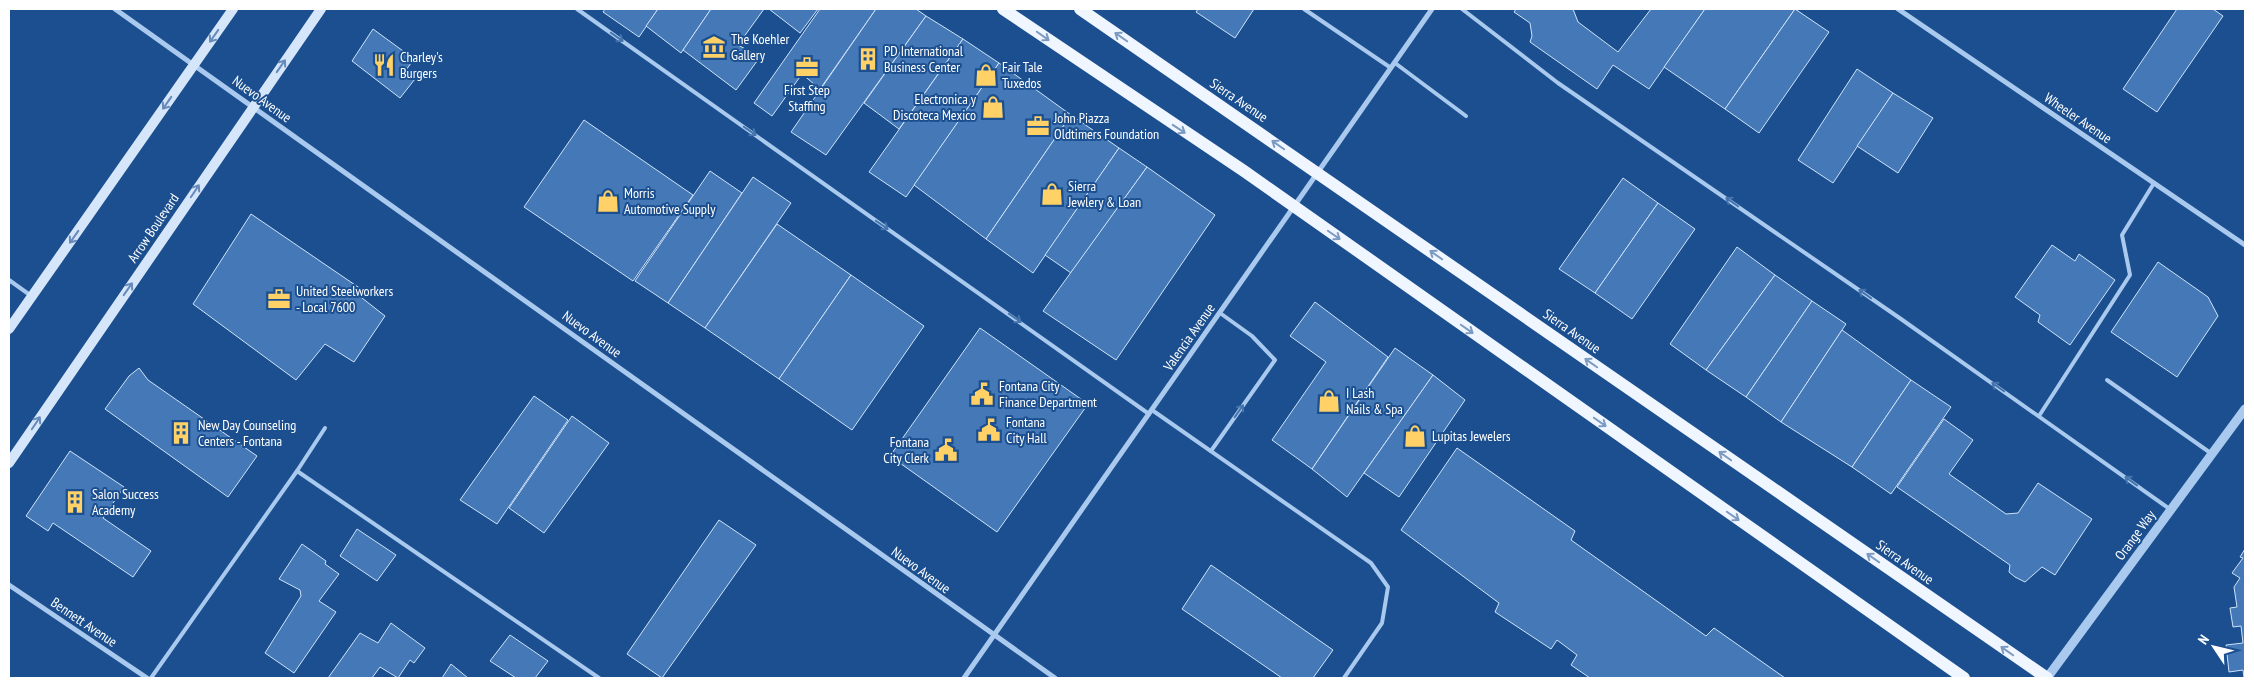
<svg xmlns="http://www.w3.org/2000/svg" width="2254" height="687" font-family="'PT Sans Narrow',sans-serif">
  <rect width="100%" height="100%" fill="#1b4f8f"/>
  <!-- building -->
  <g fill="#4478b7" stroke="#cfe3fa">
    <path d="M605,9H658L639,37L603,12Z"/>
    <path d="M658,9H711L681,53L646,26Z"/>
    <path d="M711,9H764L738,45L760,57L736,90L683,50Z"/>
    <path d="M769,9H818L800,33Z"/>
    <path d="M820,9H876L820,89L802,74L772,116L754,103Z"/>
    <path d="M876,9H916L926,16L826,155L791,132Z"/>
    <path d="M1198,9H1254L1235,38L1196,12Z"/>
    <path d="M1516,9H1573L1578,22L1618,52L1651,9H1705L1649,89L1613,65L1597,89L1530,42L1532,36L1530,23L1514,12Z"/>
    <path d="M1705,9H1795L1725,109L1664,67Z"/>
    <path d="M1795,9L1829,32L1759,133L1725,109Z"/>
    <path d="M2177,9H2213L2223,16L2157,112L2123,89Z"/>
    <path d="M926,16L963,39L899,129L864,103Z"/>
    <path d="M373,29L414,59L406,70L415,79L400,98L352,61Z"/>
    <path d="M963,39L999,63L906,197L869,172Z"/>
    <path d="M999,63L1071,115L986,239L914,185Z"/>
    <path d="M1857,69L1893,93L1833,183L1798,160Z"/>
    <path d="M1893,93L1933,118L1898,173L1857,146Z"/>
    <path d="M1071,115L1119,148L1033,273L986,239Z"/>
    <path d="M584,120L693,195L633,281L524,207Z"/>
    <path d="M1119,148L1147,167L1071,273L1045,255Z"/>
    <path d="M1147,167L1215,215L1116,360L1043,311Z"/>
    <path d="M710,171L742,193L668,303L635,281Z"/>
    <path d="M753,177L791,203L705,328L668,303Z"/>
    <path d="M1623,178L1658,203L1595,293L1559,269Z"/>
    <path d="M1658,203L1695,229L1632,319L1595,293Z"/>
    <path d="M251,214L361,289L357,294L385,316L354,362L325,344L296,380L193,304Z"/>
    <path d="M777,224L851,275L779,379L705,328Z"/>
    <path d="M2052,245L2075,261L2079,254L2115,280L2070,345L2038,322L2040,315L2015,297Z"/>
    <path d="M1737,247L1775,275L1706,370L1670,344Z"/>
    <path d="M2158,262L2208,297L2218,316L2177,377L2111,332Z"/>
    <path d="M851,275L924,326L852,430L779,379Z"/>
    <path d="M1775,275L1812,301L1746,397L1706,370Z"/>
    <path d="M1812,301L1846,324L1781,422L1746,397Z"/>
    <path d="M1315,302L1388,357L1312,469L1272,440L1326,362L1290,336Z"/>
    <path d="M980,328L1088,404L997,532L890,456Z"/>
    <path d="M1842,330L1911,380L1852,467L1781,422Z"/>
    <path d="M1395,348L1433,375L1347,497L1312,469Z"/>
    <path d="M139,368L148,380L257,456L228,497L105,409L129,376Z"/>
    <path d="M1433,375L1465,400L1399,497L1364,473Z"/>
    <path d="M1911,380L1951,407L1891,494L1852,467Z"/>
    <path d="M534,396L568,420L497,524L460,500Z"/>
    <path d="M572,416L609,443L544,533L509,508Z"/>
    <path d="M1944,419L1973,440L1949,474L2006,514L2018,513L2038,483L2092,519L2055,575L2042,567L2025,582L2015,577L2009,572L2010,565L1897,487Z"/>
    <path d="M1457,448L1575,531L1571,540L1706,636L1714,628L1785,678H1590L1571,665L1577,655L1557,640L1551,649L1495,612L1499,603L1401,530Z"/>
    <path d="M70,451L124,487L103,518L151,551L133,577L53,523L48,531L26,516Z"/>
    <path d="M719,520L756,545L662,678L627,654Z"/>
    <path d="M357,529L396,555L377,581L340,556Z"/>
    <path d="M302,544L326,561L325,564L339,574L319,601L336,612L294,673L265,653L301,596L300,590L279,579Z"/>
    <path d="M2245,549V678H2244L2243,670L2229,672L2226,645L2243,643L2241,626L2233,627L2230,608L2237,607L2234,587L2240,578L2232,573L2243,558L2240,557Z"/>
    <path d="M1211,565L1333,650L1313,678H1282L1182,609Z"/>
    <path d="M391,623L425,648L414,663L410,660L398,678L380,667L372,678H328L360,633L378,643Z"/>
    <path d="M510,635L548,661L535,678H516L490,661Z"/>
    <path d="M451,664L468,678H442Z"/>
  </g>
  <g fill="none" stroke-linecap="round" stroke-linejoin="round">
    <!-- service -->
    <g stroke="#a9c9ee" stroke-width="4">
      <path d="M577,9L1149,414"/>
      <path d="M1304,9L1391,68"/>
      <path d="M1462,9L1558,83L1901,319L2171,510"/>
      <path d="M1395,63L1466,116"/>
      <path d="M9,280L30,295"/>
      <path d="M2107,380L2212,454"/>
      <path d="M1152,410L1371,563L1388,587L1382,623L1344,678"/>
      <path d="M2039,416L2130,275L2122,235L2154,183"/>
      <path d="M1211,451L1275,360L1252,336L1220,313"/>
      <path d="M297,471L325,428"/>
      <path d="M151,678L297,471L599,678"/>
    </g>
    <!-- minor -->
    <g stroke="#a9c9ee" stroke-width="5">
      <path d="M115,9L1055,678"/>
      <path d="M1898,9L2245,245"/>
      <path d="M9,585L147,678"/>
      <path d="M964,678L1432,9"/>
    </g>
    <!-- tertiary -->
    <path stroke="#a9c9ee" stroke-width="9" d="M2047,678L2245,409"/>
    <!-- secondary -->
    <g stroke="#d6e6fa" stroke-width="10">
      <path d="M9,329L233,9"/>
      <path d="M9,463L321,9"/>
    </g>
    <!-- primary -->
    <g stroke="#f0f6ff" stroke-width="12">
      <path d="M1003,9L1244,171L1964,678"/>
      <path d="M1080,9L2047,678"/>
    </g>
  </g>
  <!-- one-way arrows -->
  <defs><path id="oneway-shaft" d="M-6 0H5M1.5-3L5.5 0L1.5 3" fill="none" stroke-width="1.6" stroke-linecap="round" stroke-linejoin="round" transform="scale(1.25)"/></defs>
  <g stroke="#668bba">
    <use href="#oneway-shaft" transform="translate(214 36) rotate(125)"/>
    <use href="#oneway-shaft" transform="translate(281 66) rotate(-55)"/>
    <use href="#oneway-shaft" transform="translate(167 103) rotate(125)"/>
    <use href="#oneway-shaft" transform="translate(195 191) rotate(-56)"/>
    <use href="#oneway-shaft" transform="translate(74 237) rotate(125)"/>
    <use href="#oneway-shaft" transform="translate(128 289) rotate(-55)"/>
    <use href="#oneway-shaft" transform="translate(36 423) rotate(-56)"/>
  </g>
  <g stroke="#7b9ac1">
    <use href="#oneway-shaft" transform="translate(1043 36) rotate(35)"/>
    <use href="#oneway-shaft" transform="translate(1121 37) rotate(-145)"/>
    <use href="#oneway-shaft" transform="translate(1179 129) rotate(33)"/>
    <use href="#oneway-shaft" transform="translate(1278 145) rotate(-145)"/>
    <use href="#oneway-shaft" transform="translate(1334 235) rotate(35)"/>
    <use href="#oneway-shaft" transform="translate(1436 255) rotate(-145)"/>
    <use href="#oneway-shaft" transform="translate(1467 329) rotate(35)"/>
    <use href="#oneway-shaft" transform="translate(1591 363) rotate(-145)"/>
    <use href="#oneway-shaft" transform="translate(1600 422) rotate(35)"/>
    <use href="#oneway-shaft" transform="translate(1725 456) rotate(-145)"/>
    <use href="#oneway-shaft" transform="translate(1733 516) rotate(35)"/>
    <use href="#oneway-shaft" transform="translate(1873 558) rotate(-145)"/>
    <use href="#oneway-shaft" transform="translate(2007 651) rotate(-145)"/>
  </g>
  <g stroke="#4674ac">
    <use href="#oneway-shaft" transform="translate(617 37) rotate(35)"/>
    <use href="#oneway-shaft" transform="translate(750 131) rotate(35)"/>
    <use href="#oneway-shaft" transform="translate(1732 202) rotate(-145)"/>
    <use href="#oneway-shaft" transform="translate(882 225) rotate(35)"/>
    <use href="#oneway-shaft" transform="translate(1865 294) rotate(-145)"/>
    <use href="#oneway-shaft" transform="translate(1015 318) rotate(35)"/>
    <use href="#oneway-shaft" transform="translate(1998 387) rotate(-145)"/>
    <use href="#oneway-shaft" transform="translate(1239 411) rotate(-55)"/>
    <use href="#oneway-shaft" transform="translate(2131 481) rotate(-144)"/>
  </g>
  <!-- icons -->
  <defs>
    <symbol id="museum-bare" viewBox="-9 -9 18 18"><path d="M0-6L6-3V-2H-6V-3ZM-5-1h2V3h-2ZM-1-1h2V3h-2ZM3-1h2V3H3ZM-6 4H6V6H-6Z" fill="#ffd166" stroke="#1b4f8f" stroke-width="2.5" paint-order="stroke"/></symbol>
    <symbol id="building-bare" viewBox="-9 -9 18 18"><path d="M-4-6H4V6H1V3H-1V6H-4ZM-2.5-4.3h1.7v1.8h-1.7ZM.8-4.3h1.7v1.8H.8ZM-2.5-1h1.7V.8h-1.7ZM.8-1h1.7V.8H.8Z" fill="#ffd166" stroke="#1b4f8f" stroke-width="2.5" paint-order="stroke"/></symbol>
    <symbol id="restaurant-bare" viewBox="-9 -9 18 18"><path d="M-5-6h1v4h1v-4h1v4h1v-4h1v5L-1.5 .5V6h-2V.5L-5-1ZM5-6V6H3V1.5H1.5Q1.5-4 5-6Z" fill="#ffd166" stroke="#1b4f8f" stroke-width="2.5" paint-order="stroke"/></symbol>
    <symbol id="office-bare" viewBox="-9 -9 18 18"><path d="M-6-3h4V-5.5h4V-3h4V5H-6ZM-1-4.5V-3h2v-1.5ZM-6 0V1H6V0Z" fill="#ffd166" stroke="#1b4f8f" stroke-width="2.5" paint-order="stroke"/></symbol>
    <symbol id="shop-bare" viewBox="-9 -9 18 18"><path d="M-5-2.5h2.3a2.7 3.5 0 0 1 5.4 0H5L5.5 6h-11ZM-1.5-2.5h3a1.5 2.3 0 0 0-3 0Z" fill="#ffd166" stroke="#1b4f8f" stroke-width="2.5" paint-order="stroke"/></symbol>
    <symbol id="civic-bare" viewBox="-9 -9 18 18"><path d="M-.6-6.5H3V-4.5H.6V-3L4-1V1h2V6H-6V1h2V-1L-.6-3ZM-1.2 2.5V6h2.4V2.5Z" fill="#ffd166" stroke="#1b4f8f" stroke-width="2.5" paint-order="stroke"/></symbol>
  </defs>
  <g fill-rule="evenodd">
    <use href="#museum-bare" x="698" y="31" width="32" height="32"/>
    <use href="#building-bare" x="852" y="43" width="32" height="32"/>
    <use href="#restaurant-bare" x="368" y="49" width="32" height="32"/>
    <use href="#office-bare" x="791" y="51" width="32" height="32"/>
    <use href="#shop-bare" x="970" y="59" width="32" height="32"/>
    <use href="#shop-bare" x="977" y="91" width="32" height="32"/>
    <use href="#office-bare" x="1022" y="110" width="32" height="32"/>
    <use href="#shop-bare" x="1036" y="178" width="32" height="32"/>
    <use href="#shop-bare" x="592" y="185" width="32" height="32"/>
    <use href="#office-bare" x="263" y="283" width="32" height="32"/>
    <use href="#civic-bare" x="966" y="378" width="32" height="32"/>
    <use href="#shop-bare" x="1313" y="385" width="32" height="32"/>
    <use href="#civic-bare" x="973" y="414" width="32" height="32"/>
    <use href="#building-bare" x="165" y="417" width="32" height="32"/>
    <use href="#shop-bare" x="1399" y="420" width="32" height="32"/>
    <use href="#civic-bare" x="930" y="434" width="32" height="32"/>
    <use href="#building-bare" x="59" y="486" width="32" height="32"/>
  </g>
  <g text-anchor="middle" stroke-width="4" stroke-linejoin="round" paint-order="stroke">
    <!-- poi labels -->
    <g font-size="14" fill="#fff" stroke="#1b4f8f" text-anchor="start">
      <text x="731" y="44">The Koehler<tspan x="731" dy="16">Gallery</tspan></text>
      <text x="884" y="56">PD International<tspan x="884" dy="16">Business Center</tspan></text>
      <text x="400" y="62">Charley's<tspan x="400" dy="16">Burgers</tspan></text>
      <text x="1002" y="72">Fair Tale<tspan x="1002" dy="16">Tuxedos</tspan></text>
      <text x="807" y="95" text-anchor="middle">First Step<tspan x="807" dy="16">Staffing</tspan></text>
      <text x="976" y="104" text-anchor="end">Electronica y<tspan x="976" dy="16">Discoteca Mexico</tspan></text>
      <text x="1054" y="123">John Piazza<tspan x="1054" dy="16">Oldtimers Foundation</tspan></text>
      <text x="1068" y="191">Sierra<tspan x="1068" dy="16">Jewlery &amp; Loan</tspan></text>
      <text x="624" y="198">Morris<tspan x="624" dy="16">Automotive Supply</tspan></text>
      <text x="296" y="296">United Steelworkers<tspan x="296" dy="16">- Local 7600</tspan></text>
      <text x="999" y="391">Fontana City<tspan x="999" dy="16">Finance Department</tspan></text>
      <text x="1346" y="398">I Lash<tspan x="1346" dy="16">Nails &amp; Spa</tspan></text>
      <text x="1006" y="427">Fontana<tspan x="1006" dy="16">City Hall</tspan></text>
      <text x="198" y="430">New Day Counseling<tspan x="198" dy="16">Centers - Fontana</tspan></text>
      <text x="1432" y="441">Lupitas Jewelers</text>
      <text x="929" y="447" text-anchor="end">Fontana<tspan x="929" dy="16">City Clerk</tspan></text>
      <text x="92" y="499">Salon Success<tspan x="92" dy="16">Academy</tspan></text>
    </g>
    <!-- street labels -->
    <g font-size="14" fill="#fff" stroke="#1b4f8f">
      <text transform="translate(262 99) rotate(36)" y="5">Nuevo Avenue</text>
      <text transform="translate(1239 100) rotate(34)" y="5">Sierra Avenue</text>
      <text transform="translate(2078 118) rotate(34)" y="5">Wheeler Avenue</text>
      <text transform="translate(153 228) rotate(-56)" y="5">Arrow Boulevard</text>
      <text transform="translate(1572 331) rotate(35)" y="5">Sierra Avenue</text>
      <text transform="translate(592 334) rotate(36)" y="5">Nuevo Avenue</text>
      <text transform="translate(1189 337) rotate(-55)" y="5">Valencia Avenue</text>
      <text transform="translate(2135 535) rotate(-54)" y="5">Orange Way</text>
      <text transform="translate(1905 562) rotate(35)" y="5">Sierra Avenue</text>
      <text transform="translate(921 570) rotate(36)" y="5">Nuevo Avenue</text>
      <text transform="translate(84 622) rotate(34)" y="5">Bennett Avenue</text>
    </g>
  </g>
  <!-- border -->
  <rect width="2254" height="687" fill="none" stroke="#ffffff" stroke-width="20"/>
  <!-- north arrow -->
  <g transform="translate(2214 647) rotate(305)" stroke="#1b4f8f" stroke-width="4" paint-order="stroke">
  <path d="M0-4L9 19L0 12L-9 19Z" fill="#ffffff"/>
  <text y="-8" font-size="14" font-weight="bold" text-anchor="middle" fill="#ffffff">N</text>
  </g>
</svg>
